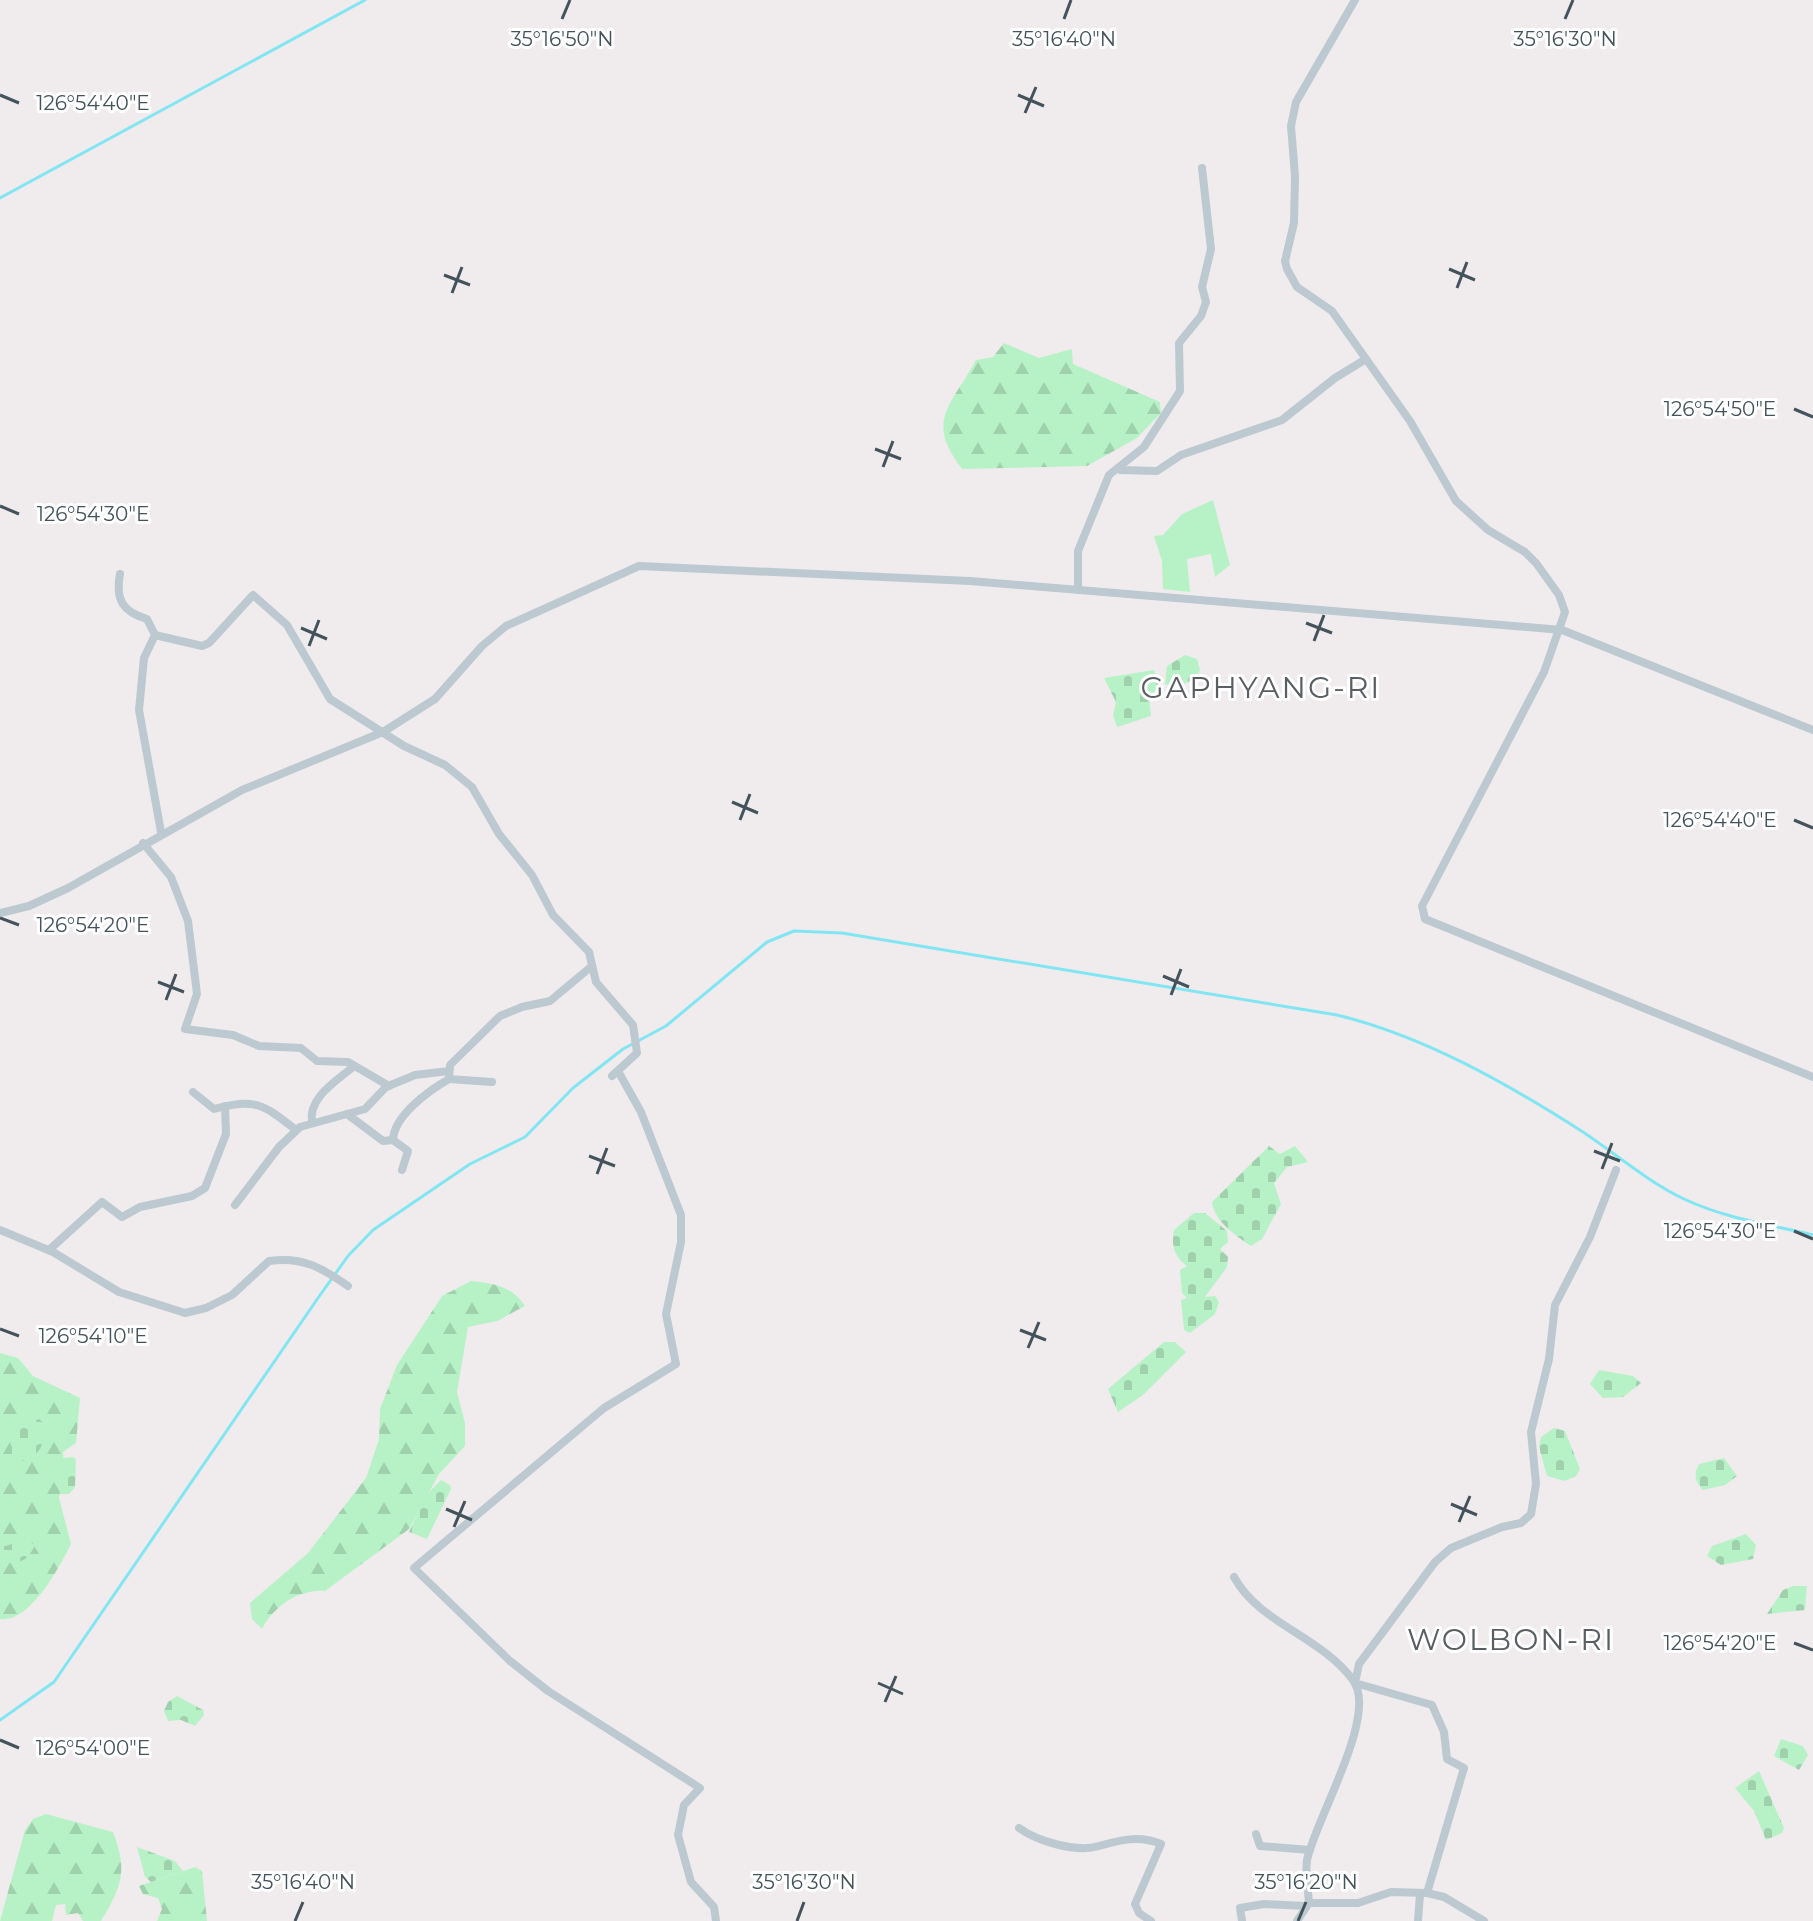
<svg xmlns="http://www.w3.org/2000/svg" width="1813" height="1921" font-family="Montserrat,sans-serif">
  <defs>
    <pattern id="forest-firs" width="22" height="20" patternUnits="userSpaceOnUse" patternTransform="scale(2)"><rect width="22" height="20" fill="#b7f2c7"/><path d="M5 1l3.5 6h-7zM16 11l3.5 6h-7z" fill="#9fd1ad"/></pattern>
    <pattern id="cemetery-stones" width="16" height="16" patternUnits="userSpaceOnUse" patternTransform="scale(2)"><rect width="16" height="16" fill="#b7f2c7"/><path d="M2 7V4a2 2 0 0 1 4 0v3zM10 15v-3a2 2 0 0 1 4 0v3z" fill="#9fd1ad"/></pattern>
  </defs>
  <rect width="100%" height="100%" fill="#f0eced"/>
  <!-- grass -->
  <path fill="#b7f2c7" d="M1213,500L1230,565L1215,577L1211,554L1187,559L1190,592L1163,589L1162,561L1154,536L1163,535L1182,514Z"/>
  <!-- forest -->
  <g fill="url(#forest-firs)">
    <path d="M1004,343L1039,358L1072,349L1073,364L1160,402L1161,413L1137,438L1087,466L962,469C924,420 952,405 976,360L993,357Z"/>
    <path d="M471,1281C493,1283 512,1286 525,1306L497,1321L468,1327L457,1392L465,1423V1446L439,1474L409,1529L325,1591C299,1589 274,1606 262,1629L252,1619L250,1603L308,1553L366,1478L379,1439L380,1409L397,1365L442,1296Z"/>
    <path d="M0,1353L18,1358L33,1376L80,1398L76,1443L63,1452L64,1475L59,1498L71,1544C59,1568 30,1623 0,1619Z"/>
    <path d="M46,1814L113,1832C128,1871 122,1886 101,1921H83L78,1913L66,1915L65,1904L56,1905L52,1921H0L25,1830L33,1819Z"/>
    <path d="M195,1867L202,1871L207,1921H157L162,1909L158,1898L143,1894L139,1886Z"/>
  </g>
  <!-- cemetery -->
  <g fill="url(#cemetery-stones)">
    <path d="M1185,655L1197,659L1200,670L1195,680L1185,683L1180,690L1165,684L1167,666Z"/>
    <path d="M1154,670L1161,685L1149,697L1151,716L1117,727L1113,715L1116,702L1104,678Z"/>
    <path d="M1269,1146L1280,1154L1295,1146L1308,1162L1287,1167L1274,1183L1281,1204L1262,1239L1251,1246C1235,1235 1214,1221 1212,1202Z"/>
    <path d="M1194,1213H1205L1227,1231L1228,1242L1220,1249L1228,1257L1227,1267L1205,1297L1215,1296L1219,1302L1215,1314L1190,1333L1184,1330L1181,1300L1187,1298L1182,1293L1180,1270L1187,1266C1174,1257 1171,1245 1174,1230Z"/>
    <path d="M1164,1342H1175L1186,1352L1143,1395L1118,1412L1108,1389Z"/>
    <path d="M1599,1370L1633,1376L1641,1383L1623,1397L1603,1398L1590,1384Z"/>
    <path d="M39,1419L45,1424C48,1447 30,1471 7,1456L15,1429Z"/>
    <path d="M1554,1428L1565,1431L1580,1469L1576,1476L1565,1481L1547,1476L1539,1447L1541,1437Z"/>
    <path d="M72,1457L76,1459L75,1487L69,1494H60L63,1458Z"/>
    <path d="M1724,1458L1737,1476L1725,1485L1703,1490C1695,1482 1693,1474 1699,1464Z"/>
    <path d="M441,1480L450,1485L451,1489L427,1539L409,1532L426,1495Z"/>
    <path d="M1746,1534L1756,1545L1753,1559L1721,1565L1707,1556L1712,1546Z"/>
    <path d="M25,1540L35,1545C27,1562 20,1563 2,1563L0,1571V1543L2,1547Z"/>
    <path d="M1793,1586H1807L1805,1610L1767,1614L1783,1590Z"/>
    <path d="M177,1696L203,1710L204,1715L195,1726L181,1720L168,1721L164,1711L168,1702Z"/>
    <path d="M1781,1739L1803,1746L1808,1755L1799,1770L1774,1756Z"/>
    <path d="M1759,1771L1784,1828L1782,1833L1766,1840L1754,1811L1735,1788Z"/>
    <path d="M137,1847L175,1861L183,1871L151,1882L145,1877Z"/>
  </g>
  <g fill="none" stroke-linecap="round" stroke-linejoin="round">
    <!-- stream -->
    <g stroke="#81e6f2" stroke-width="3">
      <path d="M0,198L365,0"/>
      <path d="M0,1720L54,1682L318,1298L348,1256L373,1230L470,1164L525,1137L573,1088L623,1049L666,1026L767,942L794,931L842,933L1337,1015C1424,1036 1508,1084 1583,1132C1616,1154 1648,1182 1684,1199C1724,1218 1771,1225 1813,1235"/>
    </g>
    <!-- street -->
    <g stroke="#bcc9d0" stroke-width="8">
      <path d="M1355,0L1296,102L1291,126L1295,176L1294,223L1285,261L1287,269L1297,287L1332,311L1410,421L1456,501L1488,530L1525,552L1536,563L1559,595L1565,612L1544,672L1422,906L1425,919L1813,1077"/>
      <path d="M1120,470L1157,471L1181,455L1282,420L1335,378L1366,359"/>
      <path d="M120,574C115,600 123,612 147,619L155,635L202,646L209,643L253,595L287,625L330,699L404,746L445,765L472,787L499,834L532,875L553,915L589,952L596,982L633,1025L637,1053L612,1076"/>
      <path d="M1078,589V551L1109,475L1144,447L1180,391L1179,343L1201,316L1206,302L1202,287L1211,249L1202,168"/>
      <path d="M155,635L144,658L139,710L161,832"/>
      <path d="M143,843L171,877L188,921L197,994L185,1029L233,1035L259,1046L301,1048L317,1061L348,1062L389,1086"/>
      <path d="M0,913L29,906L68,888L242,790L383,732L435,699L482,646L506,626L639,566L970,581L1562,630L1813,730"/>
      <path d="M618,1071L641,1112L681,1215V1242L666,1314L676,1364L604,1408L414,1568L510,1661L548,1691L700,1788L684,1805L678,1835L691,1882L714,1907L716,1921"/>
      <path d="M492,1082L449,1079L450,1065L500,1016L522,1007L550,1001L592,966"/>
      <path d="M193,1092L214,1109C256,1098 263,1104 296,1130"/>
      <path d="M347,1114L383,1141L393,1140"/>
      <path d="M312,1122C308,1097 337,1081 354,1066"/>
      <path d="M402,1170L408,1151L393,1140C394,1115 430,1090 449,1079"/>
      <path d="M235,1205L279,1147L300,1127L365,1109L386,1087L415,1075L449,1071"/>
      <path d="M0,1230L53,1252L119,1292L185,1313L206,1308L232,1295L269,1261C303,1256 322,1268 348,1286"/>
      <path d="M49,1250L102,1202L122,1217L140,1207L192,1196L205,1188L226,1134L225,1106"/>
      <path d="M1234,1577C1260,1624 1319,1635 1353,1680C1379,1715 1315,1820 1307,1860C1305,1874 1308,1889 1309,1903"/>
      <path d="M1019,1828C1037,1841 1076,1853 1099,1846C1120,1840 1139,1835 1161,1844L1135,1904L1139,1913L1151,1921"/>
      <path d="M1256,1834L1260,1846L1310,1850"/>
      <path d="M1427,1893L1444,1897L1484,1921"/>
      <path d="M1242,1921L1240,1908L1264,1904L1306,1906"/>
      <path d="M1297,1921L1309,1903H1358L1391,1892L1427,1893L1464,1768L1447,1759L1444,1732L1432,1705L1355,1683L1359,1664L1435,1562L1451,1548L1502,1527L1521,1523L1531,1514L1536,1484L1531,1432L1549,1359L1555,1305L1590,1237L1616,1170"/>
      <path d="M1418,1921L1420,1894"/>
    </g>
  </g>
  <!-- ticks -->
  <path fill="none" stroke="#44535b" stroke-width="3" d="M562,19L570,0M1064,19L1071,0M1565,19L1573,0M0,95L19,103M1018,95L1044,106M1025,113L1036,87M1449,269L1475,280M444,275L470,285M1457,288L1467,262M452,293L462,267M1794,409L1813,417M875,449L901,459M883,467L893,441M0,506L19,514M1306,623L1332,633M301,628L327,639M1314,641L1324,615M309,646L319,620M732,802L758,813M740,820L750,794M1794,820L1813,828M0,918L19,925M1163,976L1189,987M158,982L184,992M1171,995L1181,969M166,1000L176,974M1594,1151L1620,1161M589,1156L615,1166M1602,1169L1612,1143M597,1174L607,1148M1794,1231L1813,1239M0,1329L19,1336M1020,1330L1046,1340M1028,1348L1039,1322M1451,1504L1477,1515M446,1509L472,1520M1459,1522L1470,1496M454,1527L465,1501M1794,1643L1813,1650M878,1683L903,1694M885,1702L896,1676M0,1740L19,1748M295,1921L303,1902M797,1921L804,1902M1298,1921L1306,1902"/>
  <g text-anchor="middle" stroke-width="6" stroke-linejoin="round" paint-order="stroke">
    <!-- quarter labels -->
    <g font-size="30" letter-spacing="2" fill="#595e62" stroke="#fff">
      <text x="1261" y="698">GAPHYANG-RI</text>
      <text x="1511" y="1650">WOLBON-RI</text>
    </g>
  </g>
  <g font-size="20" text-anchor="middle" fill="#44535b" stroke="#fff" stroke-width="6" stroke-linejoin="round" paint-order="stroke">
    <text x="562" y="46">35°16'50"N</text>
    <text x="1064" y="46">35°16'40"N</text>
    <text x="1565" y="46">35°16'30"N</text>
    <text x="93" y="110">126°54'40"E</text>
    <text x="1720" y="416">126°54'50"E</text>
    <text x="93" y="521">126°54'30"E</text>
    <text x="1720" y="827">126°54'40"E</text>
    <text x="93" y="932">126°54'20"E</text>
    <text x="1720" y="1238">126°54'30"E</text>
    <text x="93" y="1343">126°54'10"E</text>
    <text x="1720" y="1650">126°54'20"E</text>
    <text x="93" y="1755">126°54'00"E</text>
    <text x="303" y="1889">35°16'40"N</text>
    <text x="804" y="1889">35°16'30"N</text>
    <text x="1306" y="1889">35°16'20"N</text>
  </g>
</svg>
